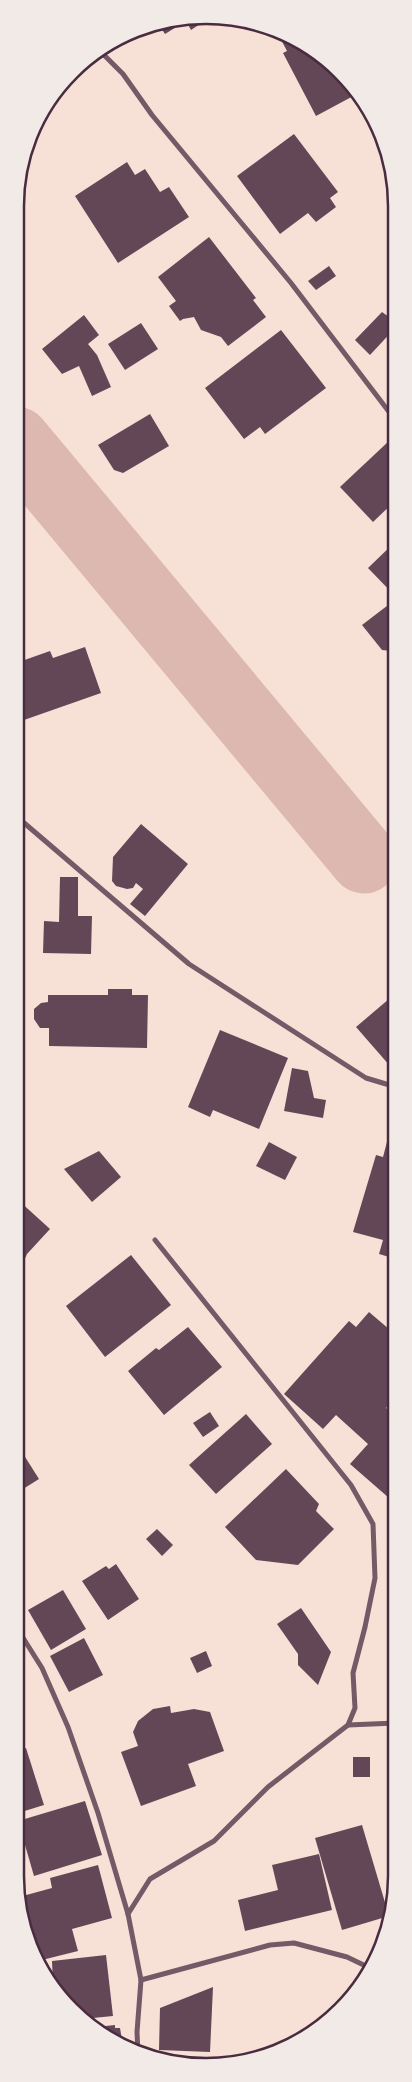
<svg xmlns="http://www.w3.org/2000/svg" width="412" height="2082" font-family="Lato,sans-serif">
  <rect width="100%" height="100%" fill="#f7e1d7"/>
  <g fill="none" stroke-linecap="round" stroke-linejoin="round">
    <!-- river -->
    <path stroke="#dcb8b0" stroke-width="69" d="M16,441L364,859"/>
  </g>
  <!-- building -->
  <g fill="#644757">
    <path d="M209,18L191,30L186,21L165,34L157,22Z"/>
    <path d="M276,30L291,35L341,71L357,94L316,116L283,53L287,51Z"/>
    <path d="M294,134L338,192L330,198L336,207L316,222L308,213L280,234L237,176Z"/>
    <path d="M127,162L135,175L145,169L160,192L169,187L189,217L118,263L75,196Z"/>
    <path d="M209,237L256,298L253,300L266,317L228,346L221,337L201,330L194,317L183,319L180,321L169,306L176,301L158,277Z"/>
    <path d="M329,266L336,276L316,290L308,281Z"/>
    <path d="M396,309V327L370,355L355,340L382,312L389,317Z"/>
    <path d="M84,315L99,335L88,344L97,355L111,387L92,396L79,366L62,374L42,349Z"/>
    <path d="M141,323L158,349L125,370L108,344Z"/>
    <path d="M281,330L326,388L265,434L260,427L244,439L205,388Z"/>
    <path d="M150,414L169,446L123,473L114,470L98,445Z"/>
    <path d="M390,440L396,448V500L373,522L340,487Z"/>
    <path d="M396,541V597L368,568Z"/>
    <path d="M396,599V648L391,651L382,650L362,625Z"/>
    <path d="M85,647L101,693L24,720L22,717L16,720V663L50,651L53,658Z"/>
    <path d="M141,824L188,864L145,916L130,904L143,889L136,883L133,888L127,889L116,886L112,881L113,857Z"/>
    <path d="M60,877H78V916H92L91,954L43,953L44,921L59,922Z"/>
    <path d="M108,989H132V995H148L147,1048L49,1046V1028H40L34,1019V1009L41,1003L48,1002V995H108Z"/>
    <path d="M396,993V1061L390,1066L356,1027Z"/>
    <path d="M220,1030L288,1058L259,1129L213,1110L210,1117L188,1107Z"/>
    <path d="M292,1068L308,1071L314,1098L326,1100L323,1118L284,1111Z"/>
    <path d="M389,1134L396,1136V1259L379,1254L383,1240L353,1232L376,1155L383,1157Z"/>
    <path d="M269,1142L297,1157L285,1180L256,1166Z"/>
    <path d="M99,1151L121,1177L92,1202L64,1169Z"/>
    <path d="M17,1199L50,1229L27,1254L23,1263L16,1268V1200Z"/>
    <path d="M131,1255L171,1305L105,1357L66,1306Z"/>
    <path d="M369,1312L396,1335V1397L386,1408L396,1417V1424L391,1430L396,1435V1491L389,1498L350,1464L368,1444L336,1415L323,1429L284,1394L349,1321L356,1327Z"/>
    <path d="M188,1327L222,1367L164,1415L128,1371L156,1348L159,1350Z"/>
    <path d="M210,1412L219,1426L203,1437L193,1423Z"/>
    <path d="M246,1414L272,1444L216,1494L189,1465Z"/>
    <path d="M15,1441L39,1479L15,1494Z"/>
    <path d="M286,1469L319,1504L316,1511L334,1529L298,1565L256,1560L225,1527Z"/>
    <path d="M157,1529L173,1545L162,1556L146,1539Z"/>
    <path d="M116,1564L139,1599L108,1620L82,1581L106,1566L109,1569Z"/>
    <path d="M63,1590L86,1629L51,1650L28,1610Z"/>
    <path d="M301,1608L331,1652L318,1685L298,1665V1654L277,1624Z"/>
    <path d="M84,1638L103,1675L69,1692L50,1656Z"/>
    <path d="M206,1651L212,1666L197,1673L190,1658Z"/>
    <path d="M170,1706L171,1713L194,1709L210,1712L224,1751L188,1764L196,1786L141,1806L121,1752L138,1746L133,1732L138,1721L153,1709Z"/>
    <path d="M26,1748L44,1805L15,1814V1752Z"/>
    <rect x="353" y="1757" width="17" height="20"/>
    <path d="M85,1801L102,1855L34,1876L18,1821Z"/>
    <path d="M362,1825L389,1916L342,1930L315,1838Z"/>
    <path d="M319,1854L332,1910L245,1931L238,1900L278,1890L272,1865Z"/>
    <path d="M98,1865L112,1918L72,1929L78,1951L38,1961L29,1949L19,1897L52,1888L50,1878Z"/>
    <path d="M106,1955L113,2016L83,2019L71,2011L53,1984L52,1961Z"/>
    <path d="M213,1987L210,2052L159,2050L160,2008Z"/>
    <path d="M115,2025V2028H120L123,2046L96,2027Z"/>
  </g>
  <g fill="none" stroke-linecap="round" stroke-linejoin="round">
    <!-- minor -->
    <g stroke="#755966" stroke-width="5">
      <path d="M99,50L123,74L152,115L291,283L396,421"/>
      <path d="M16,816L189,964L366,1078L396,1087"/>
      <path d="M155,1240L351,1485L373,1524L375,1578L365,1627L353,1673L355,1708L348,1725"/>
      <path d="M15,1625L42,1668L68,1727L98,1813L128,1914L141,1980L137,2032L138,2054"/>
      <path d="M128,1914L150,1879L214,1841L268,1787L348,1725L396,1723"/>
      <path d="M141,1980L270,1945L294,1943L347,1957L372,1969"/>
    </g>
  </g>
  <!-- crop -->
  <path d="M0 0H412V2082H0ZM206 24H206A182 182 0 0 1 388 206V1876A182 182 0 0 1 206 2058H206A182 182 0 0 1 24 1876V206A182 182 0 0 1 206 24Z" fill="#f1eae7" fill-rule="evenodd"/>
  <path fill="none" stroke="#4a2c40" stroke-width="2.5" d="M206 24H206A182 182 0 0 1 388 206V1876A182 182 0 0 1 206 2058H206A182 182 0 0 1 24 1876V206A182 182 0 0 1 206 24Z"/>
</svg>
